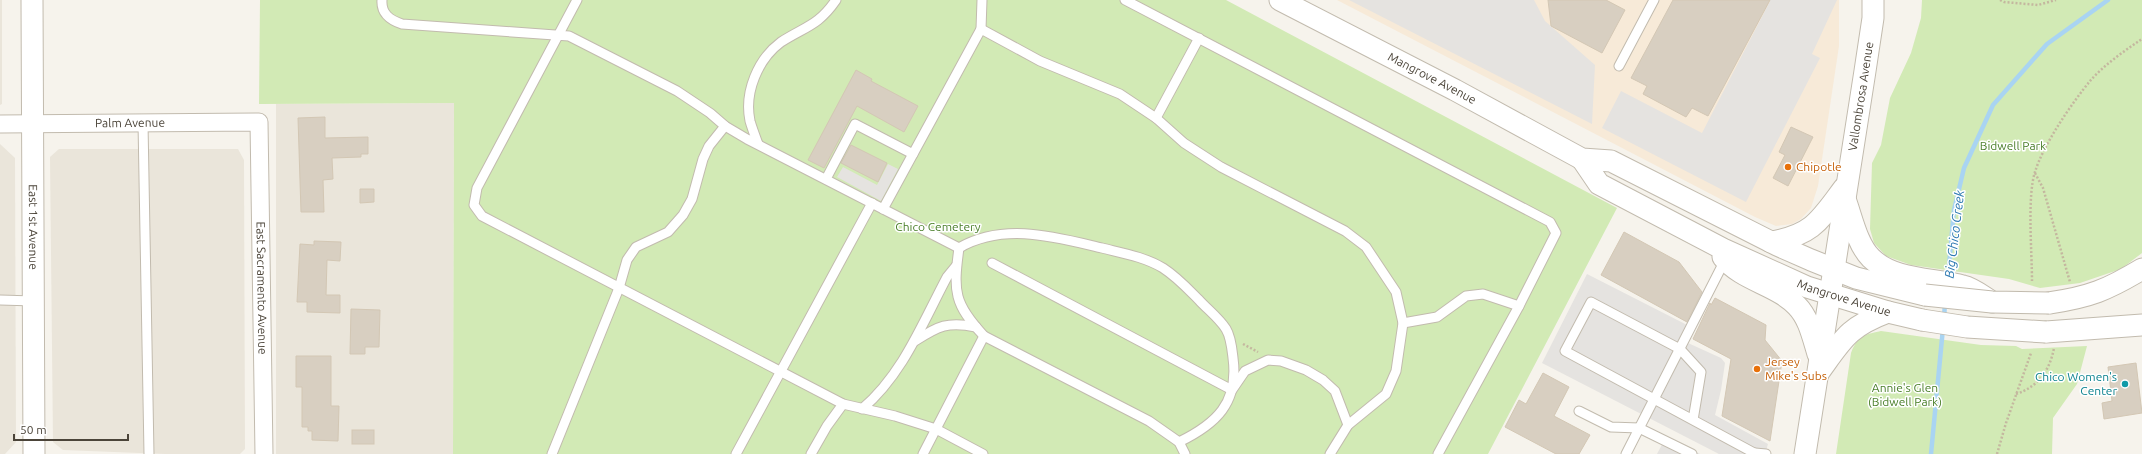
<svg xmlns="http://www.w3.org/2000/svg" width="2142" height="454" font-family="Ubuntu,sans-serif">
  <rect width="100%" height="100%" fill="#f6f3ec"/>
  <!-- residential -->
  <g fill="#eae5da">
    <path d="M0,0H2V104L0,105Z"/>
    <path d="M454,103L453,454H276V104Z"/>
    <path d="M0,144L15,158L16,442L5,454H0Z"/>
    <path d="M59,149H238L244,160L245,449L240,454H165L63,450L53,442L50,157Z"/>
  </g>
  <!-- commercial -->
  <path fill="#f7ead8" d="M1337,0H1839V46L1818,186L1811,208L1801,219L1792,224L1776,226L1755,217Z"/>
  <!-- green -->
  <g fill="#d2eab5">
    <path d="M260,0H1226L1617,208L1488,454H453L454,103L259,104Z"/>
    <path d="M1922,0H2142V253L2121,269L2080,283L2040,288L2009,279L1911,265L1886,256L1874,243L1870,229L1872,163L1881,145L1890,98L1911,53L1921,18Z"/>
    <path d="M1881,331L1981,345L2016,346L2022,349L2087,346L2077,384L2053,418L2052,454H1836L1851,353C1858,335 1864,335 1881,331Z"/>
  </g>
  <!-- parking -->
  <g fill="#e5e3e0">
    <path d="M1349,0H1534L1545,21L1595,65L1592,124Z"/>
    <path d="M1769,0H1837L1812,54L1820,58L1746,202L1602,128L1621,91L1702,133L1770,1Z"/>
    <path d="M888,164L898,169L881,201L837,177L843,167L877,185Z"/>
    <path d="M1587,274L1693,328L1688,343L1721,358L1725,363L1721,390L1715,415L1768,444L1765,454H1719L1542,363Z"/>
    <path d="M1666,437L1700,454H1657Z"/>
  </g>
  <g fill="none" stroke-linecap="round" stroke-linejoin="round">
    <!-- stream -->
    <g stroke="#a9d4f2" stroke-width="4.5">
      <path d="M1948,277L1954,210L1964,168L1993,105L2047,44L2108,0"/>
      <path d="M1944,319L1945,302"/>
      <path d="M1931,454L1943,328"/>
    </g>
  </g>
  <!-- building -->
  <g fill="#d8cfc1" stroke="#d3c7b4">
    <path d="M1548,0H1606L1625,10L1602,53L1551,26Z"/>
    <path d="M1673,0H1770L1708,116L1692,108L1686,117L1643,94L1647,86L1631,78Z"/>
    <path d="M856,70L872,79L871,81L918,106L904,132L857,106L824,168L808,160Z"/>
    <path d="M325,117V138L368,137V154H361V157L332,158L333,179L323,180L324,212H301L298,118Z"/>
    <path d="M1791,127L1813,137L1788,186L1773,178L1785,155L1779,152Z"/>
    <path d="M851,145L887,163L878,182L841,163Z"/>
    <path d="M360,189H374V202L360,203Z"/>
    <path d="M1624,232L1679,262L1702,292L1687,322L1601,275Z"/>
    <path d="M314,241L341,242L340,261L327,260L326,295H340V313L307,312V302H297L300,244L314,245Z"/>
    <path d="M1715,298L1766,325L1765,340L1782,361L1770,441L1722,416L1731,359L1693,339L1710,303L1711,305Z"/>
    <path d="M351,309L380,310L379,347H365V354H350Z"/>
    <path d="M296,356H331V406H339L338,441L312,440V431H308V427H302V387H296Z"/>
    <path d="M2136,363L2142,413L2104,419L2102,403L2112,401L2108,367Z"/>
    <path d="M1543,373L1569,387L1554,416L1590,435L1579,454H1556L1505,427L1519,400L1526,404Z"/>
    <rect x="352" y="430" width="22" height="14"/>
  </g>
  <g fill="none" stroke-linecap="round" stroke-linejoin="round">
    <defs>
      <g id="service">
        <path d="M382,0C381,14 390,20 402,24L569,36L677,91L710,113L725,126L747,139L959,248"/>
        <path d="M577,0L477,188L474,205L482,216L843,404L895,416L936,429L983,454"/>
        <path d="M1125,0L1550,222L1556,233L1519,306L1438,454"/>
        <path d="M981,29L1040,61L1120,94L1156,118L1184,143L1221,167L1345,231L1366,247L1396,292L1403,323L1396,371L1386,394L1348,425L1330,454"/>
        <path d="M1619,66L1654,0"/>
        <path d="M1156,118L1199,38"/>
        <path d="M143,123L149,454"/>
        <path d="M758,144C755,136 752,128 750,121C744,92 758,59 781,42C806,26 818,26 836,0"/>
        <path d="M826,179L855,124L913,154"/>
        <path d="M883,209L981,29L982,0"/>
        <path d="M959,248C1004,222 1055,237 1102,248C1122,253 1145,257 1163,268C1177,277 1187,288 1199,300C1207,309 1219,318 1226,329C1231,337 1232,349 1233,358C1239,403 1216,424 1179,442"/>
        <path d="M959,248C953,292 954,304 984,336L1149,421L1179,442L1185,454"/>
        <path d="M992,263L1232,390L1245,371L1268,360L1281,361L1306,370L1323,380L1335,391L1348,425"/>
        <path d="M0,300L34,301"/>
        <path d="M1403,323L1437,317L1466,296L1483,294L1519,306"/>
        <path d="M915,341C938,326 948,321 976,327"/>
        <path d="M862,409C903,374 922,324 947,277L956,266"/>
        <path d="M1579,411L1611,427L1639,428L1692,454"/>
        <path d="M1693,420L1701,372L1680,349L1591,302L1565,351L1756,454"/>
        <path d="M1755,453L1766,454"/>
        <path d="M552,454L619,288L627,260L636,247L668,232L683,215L692,199L703,159L709,146L725,126"/>
        <path d="M736,454L872,203"/>
        <path d="M811,454L827,426L843,404"/>
        <path d="M923,454L984,336"/>
        <path d="M1626,454L1725,260"/>
      </g>
      <g id="minor">
        <path id="s1" d="M0,124L259,122L264,454"/>
      </g>
      <g id="tertiary">
        <path id="s2" d="M32,0L34,454"/>
        <path id="s3" d="M1280,0L1455,90L1582,159L1611,161L1777,245L1811,260L1856,278L1925,295"/>
        <path id="s4" d="M1582,159L1599,184L1723,249L1807,287L1888,312L1922,320"/>
        <path d="M1845,199C1852,218 1857,244 1871,258C1894,281 1934,278 1963,286C1973,288 1984,297 1992,302"/>
        <path d="M1771,242C1813,235 1820,220 1844,188"/>
        <path d="M1723,257C1742,281 1776,284 1797,306C1809,318 1813,338 1818,354"/>
        <path d="M2049,303C2090,297 2107,290 2142,269"/>
        <path d="M2046,332L2142,325"/>
        <path d="M1819,372C1843,339 1848,327 1888,312"/>
        <path id="s5" d="M1805,454L1865,71L1873,18V0"/>
      </g>
    </defs>
    <!-- service casing -->
    <use href="#service" stroke="#c2bbae" stroke-width="11"/>
    <!-- minor casing -->
    <use href="#minor" stroke="#c2bbae" stroke-width="19"/>
    <!-- tertiary casing -->
    <use href="#tertiary" stroke="#c2bbae" stroke-width="23"/>
    <!-- path -->
    <g stroke="#c4b79f" stroke-width="2.5" stroke-dasharray="2 2" stroke-linecap="butt">
      <path d="M2000,0L2004,2L2038,5L2056,0"/>
      <path d="M2035,173L2043,188L2070,282"/>
      <path d="M2032,281C2032,253 2027,196 2035,172C2043,145 2072,103 2090,81C2104,65 2124,51 2142,39"/>
      <path d="M1243,344L1258,352"/>
      <path d="M2016,394C2038,387 2050,370 2054,348"/>
      <path d="M1997,454L2006,423L2031,353"/>
    </g>
    <!-- service -->
    <use href="#service" stroke="#fff" stroke-width="9"/>
    <!-- minor -->
    <use href="#minor" stroke="#fff" stroke-width="17"/>
    <!-- tertiary -->
    <use href="#tertiary" stroke="#fff" stroke-width="21"/>
    <defs>
      <g id="tertiary-bridge">
        <path d="M1925,295L1992,302L2049,303"/>
        <path d="M1922,320L1967,327L2046,332"/>
      </g>
    </defs>
    <!-- tertiary-bridge casing -->
    <use href="#tertiary-bridge" stroke="#c2bbae" stroke-width="23" stroke-linecap="butt"/>
    <!-- tertiary-bridge -->
    <use href="#tertiary-bridge" stroke="#fff" stroke-width="21"/>
  </g>
  <!-- markers -->
  <g fill="#e8710a" stroke="#fff" stroke-width="1.5">
    <circle cx="1788" cy="167" r="4"/>
    <circle cx="1757" cy="369" r="4"/>
  </g>
  <circle fill="#0f9aa8" stroke="#fff" stroke-width="1.5" cx="2125" cy="384" r="4"/>
  <g text-anchor="middle" stroke-width="3" stroke-linejoin="round" paint-order="stroke">
    <!-- street labels -->
    <g font-size="12" fill="#4b4439" stroke="#fff">
      <text dy="4" stroke="none"><textPath href="#s3" startOffset="171">Mangrove Avenue</textPath></text>
      <text dy="4" stroke="none"><textPath href="#s5" startOffset="362">Vallombrosa Avenue</textPath></text>
      <text dy="4" stroke="none"><textPath href="#s1" startOffset="130">Palm Avenue</textPath></text>
      <text dy="4" stroke="none"><textPath href="#s2" startOffset="227">East 1st Avenue</textPath></text>
      <text dy="4" stroke="none"><textPath href="#s1" startOffset="425">East Sacramento Avenue</textPath></text>
      <text dy="4" stroke="none"><textPath href="#s4" startOffset="301">Mangrove Avenue</textPath></text>
    </g>
    <!-- park labels -->
    <g font-size="12" fill="#4a7f2a" stroke="#fff">
      <text x="2013" y="150">Bidwell Park</text>
      <text x="938" y="231">Chico Cemetery</text>
      <text x="1905" y="392">Annie's Glen<tspan x="1905" dy="14">(Bidwell Park)</tspan></text>
    </g>
    <!-- food labels -->
    <g font-size="12" fill="#c56008" stroke="#fff" text-anchor="start">
      <text x="1796" y="171">Chipotle</text>
      <text x="1765" y="366">Jersey<tspan x="1765" dy="14">Mike's Subs</tspan></text>
    </g>
    <!-- culture labels -->
    <g font-size="12" fill="#0d838f" stroke="#fff" text-anchor="end">
      <text x="2117" y="381">Chico Women's<tspan x="2117" dy="14">Center</tspan></text>
    </g>
    <!-- water labels -->
    <g font-size="13" font-style="italic" fill="#2e7ab2" stroke="#fff">
      <text transform="translate(1954 234) rotate(-83)" y="5">Big Chico Creek</text>
    </g>
  </g>
  <!-- scale -->
  <path d="M14 434v6h114v-6" fill="none" stroke="#4b4439" stroke-width="2"/>
  <text x="20" y="434" font-size="12" fill="#4b4439" stroke="#ffffff" stroke-width="3" paint-order="stroke">50 m</text>
</svg>
